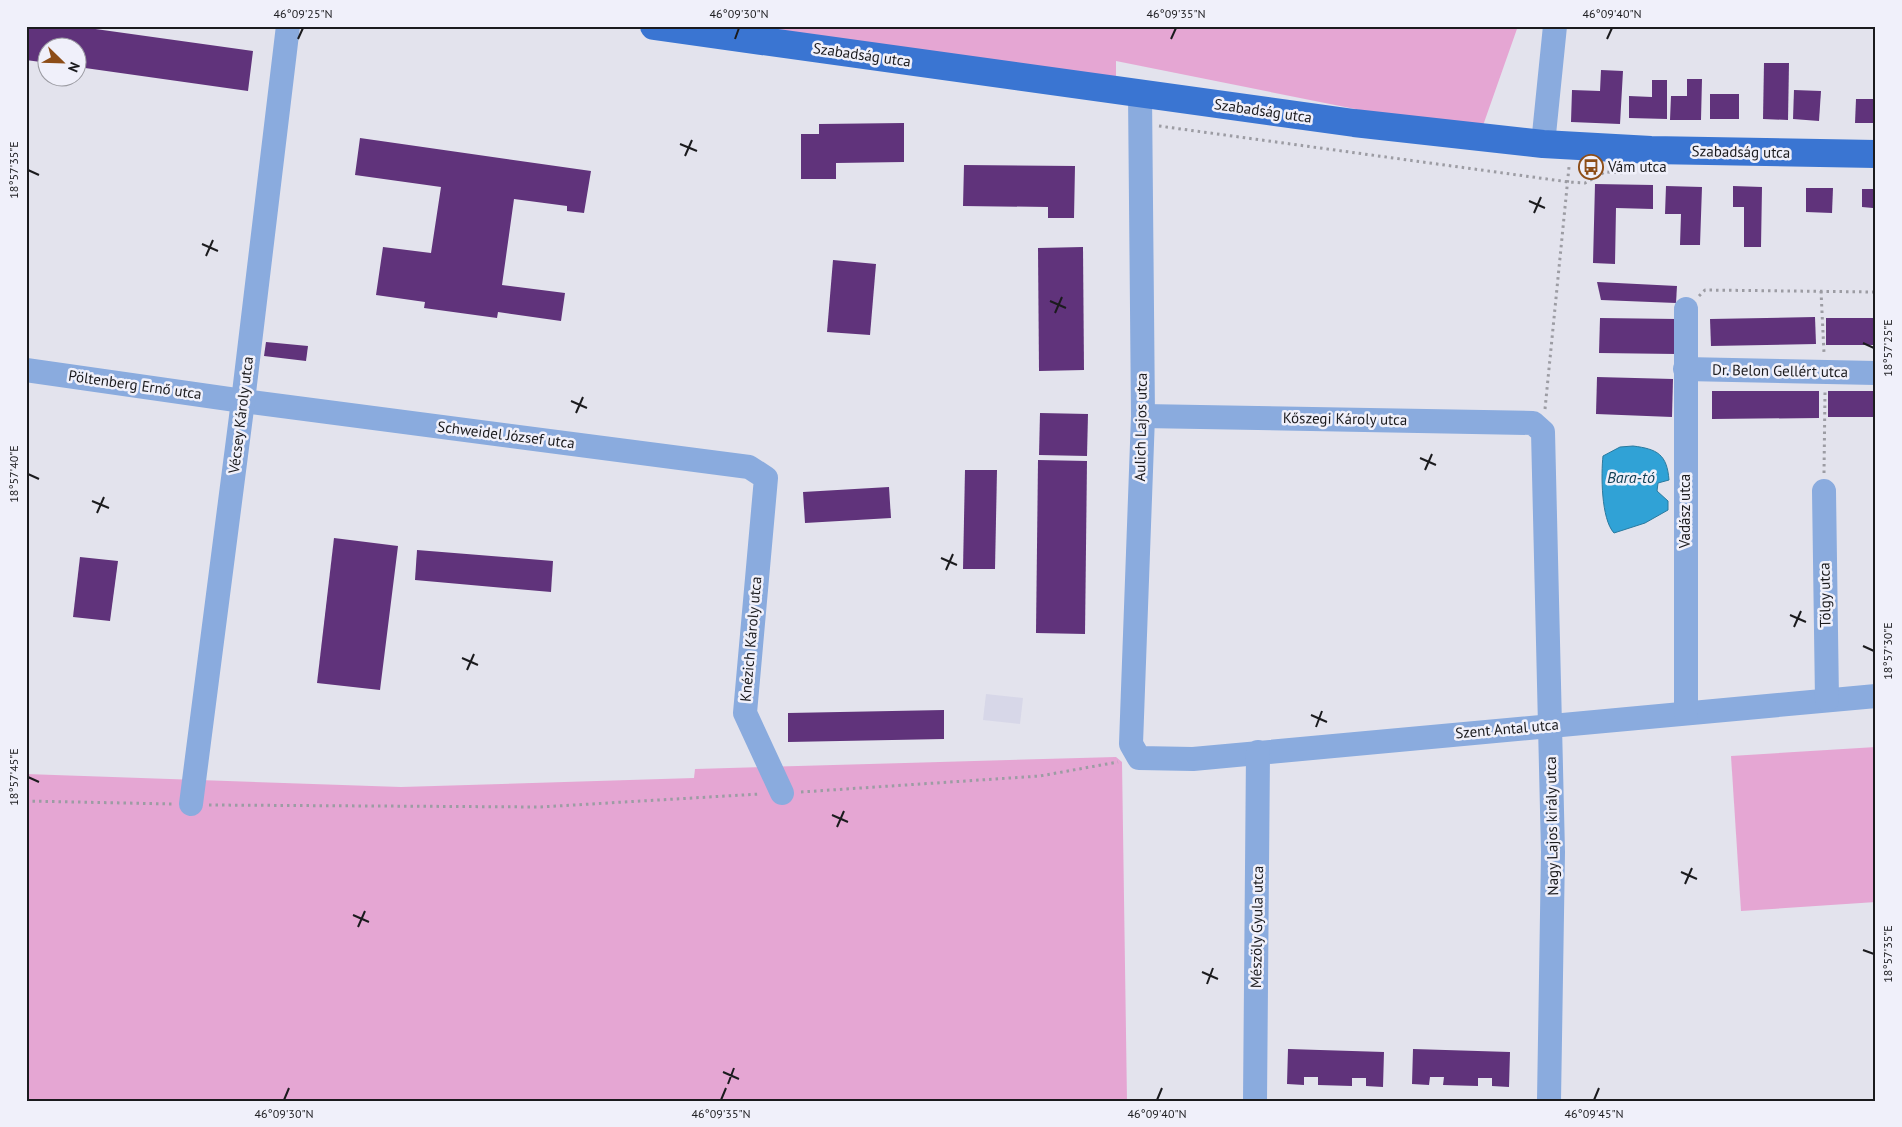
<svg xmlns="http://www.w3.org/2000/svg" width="1902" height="1127" font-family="'PT Sans',sans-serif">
  <rect width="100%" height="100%" fill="#e3e3ed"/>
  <!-- built -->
  <path fill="#d7d7e8" d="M986,694L1023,698L1020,724L983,720Z"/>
  <!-- green -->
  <g fill="#e5a6d3">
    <path d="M718,26H1518L1480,134L1116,61V80Z"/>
    <path d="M1876,747V902L1741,911L1731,756Z"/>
    <path d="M1116,757L1122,762L1127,1101H26V774L401,787L694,778L695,769Z"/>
  </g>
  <!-- water -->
  <path fill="#30a2d6" stroke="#2a7a9f" d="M1633,446C1657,449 1667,454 1669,480L1658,483L1657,491L1668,501V510L1645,523L1614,533C1601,519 1601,474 1603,456L1620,447Z"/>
  <!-- building -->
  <g fill="#60337b">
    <path d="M26,26H74L253,51L248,91L78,67V48H48V63L26,60Z"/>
    <path d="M1764,63H1789L1788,120L1763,119Z"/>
    <path d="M1601,70L1623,71L1620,124L1571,122L1572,90L1600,91Z"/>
    <path d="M1687,79H1702L1701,120H1670L1671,96H1687Z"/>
    <path d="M1652,80H1667V119L1629,118V96L1652,97Z"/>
    <path d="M1794,90L1821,91L1819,121L1793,119Z"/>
    <rect x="1710" y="94" width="29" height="25"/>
    <path d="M1856,99H1876V123H1855Z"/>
    <path d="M904,123V162L836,163V179H801V134H819V124Z"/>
    <path d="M360,138L591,171L584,213L567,211V206L514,199L502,285L565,293L561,321L498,312L497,318L424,308L425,302L376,295L383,247L431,253L441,187L355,175Z"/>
    <path d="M964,165L1075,166L1074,218H1048V207L963,206Z"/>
    <path d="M1595,184L1653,185V209L1616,208L1615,264L1593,263Z"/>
    <path d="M1666,186L1702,187L1700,245H1680L1681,214H1665Z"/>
    <path d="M1733,186L1762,187L1761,247H1744V207H1733Z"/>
    <path d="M1806,188H1833L1832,213L1806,212Z"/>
    <path d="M1862,189H1876V227H1873V208L1862,207Z"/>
    <path d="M1083,247L1084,370L1039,371L1038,248Z"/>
    <path d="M833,260L876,264L870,335L827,332Z"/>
    <path d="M1597,282L1677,286L1676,303L1601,300Z"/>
    <path d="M1815,317L1816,344L1711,346L1710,319Z"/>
    <path d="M1600,318L1677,319L1676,354L1599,353Z"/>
    <rect x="1826" y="318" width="50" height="27"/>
    <path d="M266,342L308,346L306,361L264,356Z"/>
    <path d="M1597,377L1673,379L1672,417L1596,414Z"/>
    <path d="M1712,391H1819V418L1712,419Z"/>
    <rect x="1828" y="391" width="48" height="26"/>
    <path d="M1040,413L1088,414L1087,456L1039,455Z"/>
    <path d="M1038,460L1087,461L1085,634L1036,633Z"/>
    <path d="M965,470H997L995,569H963Z"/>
    <path d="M889,487L891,518L805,523L803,492Z"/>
    <path d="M334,538L398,546L380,690L317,683Z"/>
    <path d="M417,550L553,561L551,592L415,580Z"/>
    <path d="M80,557L118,561L110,621L73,617Z"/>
    <path d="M944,710V739L788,742V713Z"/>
    <path d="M1288,1049L1384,1052L1383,1087L1366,1086V1078H1352V1086L1318,1085V1077H1304V1085L1287,1084Z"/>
    <path d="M1413,1049L1510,1052L1509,1087L1492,1086V1078H1478V1086L1443,1085L1444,1077H1430L1429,1085L1412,1084Z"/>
  </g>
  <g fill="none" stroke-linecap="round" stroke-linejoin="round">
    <!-- path -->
    <g stroke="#9c9ca3" stroke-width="3" stroke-dasharray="2.5 4" stroke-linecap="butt">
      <path d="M1159,126L1569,182L1585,183L1605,172L1624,173"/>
      <path d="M1821,291L1824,353"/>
      <path d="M1699,296L1705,290L1876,292"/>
      <path d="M1545,409L1569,167"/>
      <path d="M1824,473L1825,391"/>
      <path d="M801,792L1040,776L1118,762"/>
      <path d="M26,801L173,804"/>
      <path d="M209,805L540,807L760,794"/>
    </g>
    <!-- minor -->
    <g stroke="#8aabde" stroke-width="24">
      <path d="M1140,94L1143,416L1131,744L1139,758L1193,759L1876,696"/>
      <path d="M1543,144L1555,26"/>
      <path d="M1685,369L1876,373"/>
      <path d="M26,370L243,401L749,467L766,478L745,713L782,793"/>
      <path d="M1143,416L1533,423L1543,432L1553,852L1549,1101"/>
      <path d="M1824,491L1827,700"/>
      <path d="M1686,713V309"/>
      <path d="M191,804L243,401L288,26"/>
      <path d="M1255,1101L1258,752"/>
    </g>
    <!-- major -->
    <path stroke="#3a75d2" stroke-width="28" d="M654,26L1354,123L1543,144L1651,150L1876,154"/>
  </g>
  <!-- ticks -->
  <path fill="none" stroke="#1b1b1e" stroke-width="2" d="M298,39L303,28M735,39L739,28M1171,39L1176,28M1607,39L1612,28M680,144L697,151M685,156L692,140M28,170L39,175M1529,201L1545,208M1534,213L1541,197M202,244L218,251M206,256L213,240M1050,301L1066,308M1055,313L1062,297M1863,343L1874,348M571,401L587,408M576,413L583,397M1420,458L1436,465M1425,470L1432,454M28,474L39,479M92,501L109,508M97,513L104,497M941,558L957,565M946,570L953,554M1790,615L1806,622M1794,627L1801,611M1863,646L1874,651M462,658L478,665M467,670L474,654M1311,715L1327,722M1316,727L1322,711M28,777L39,782M832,815L848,822M837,827L844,811M1681,872L1697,879M1685,884L1692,868M353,915L369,922M358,927L365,911M1863,950L1874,954M1202,972L1218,979M1207,984L1213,968M723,1072L739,1079M728,1084L734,1068M284,1100L289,1088M721,1100L726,1088M1157,1100L1162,1088M1594,1100L1599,1088"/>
  <!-- icons -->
  <defs>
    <symbol id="bus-ring" viewBox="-11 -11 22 22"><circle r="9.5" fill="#f0f0fa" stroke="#8d4d17" stroke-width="1.5"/><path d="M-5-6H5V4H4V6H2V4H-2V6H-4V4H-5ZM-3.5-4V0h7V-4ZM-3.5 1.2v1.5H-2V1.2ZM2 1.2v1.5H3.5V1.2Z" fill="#8d4d17"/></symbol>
  </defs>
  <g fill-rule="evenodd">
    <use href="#bus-ring" x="1577" y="153" width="28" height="28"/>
  </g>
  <g text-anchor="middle" stroke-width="5" stroke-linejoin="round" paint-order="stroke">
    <!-- street labels -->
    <g font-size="15" fill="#1b1b1e" stroke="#f0f0fa">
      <text transform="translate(862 55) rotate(8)" y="5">Szabadság utca</text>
      <text transform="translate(1263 111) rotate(8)" y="5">Szabadság utca</text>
      <text transform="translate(1741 152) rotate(1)" y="5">Szabadság utca</text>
      <text transform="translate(1780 371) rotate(1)" y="5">Dr. Belon Gellért utca</text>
      <text transform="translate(135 385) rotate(8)" y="5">Pöltenberg Ernő utca</text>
      <text transform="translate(241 415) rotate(-83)" y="5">Vécsey Károly utca</text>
      <text transform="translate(1345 419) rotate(1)" y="5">Kőszegi Károly utca</text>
      <text transform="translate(1141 427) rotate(-89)" y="5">Aulich Lajos utca</text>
      <text transform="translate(506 435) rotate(7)" y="5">Schweidel József utca</text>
      <text transform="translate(1685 511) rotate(-90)" y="5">Vadász utca</text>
      <text transform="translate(1825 595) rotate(-91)" y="5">Tölgy utca</text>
      <text transform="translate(751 639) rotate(-85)" y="5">Knézich Károly utca</text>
      <text transform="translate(1507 729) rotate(-5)" y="5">Szent Antal utca</text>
      <text transform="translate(1552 826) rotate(-91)" y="5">Nagy Lajos király utca</text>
      <text transform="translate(1257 927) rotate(-89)" y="5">Mészöly Gyula utca</text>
    </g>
    <!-- poi labels -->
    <g font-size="15" fill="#1b1b1e" stroke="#f0f0fa" text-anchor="start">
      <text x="1608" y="172">Vám utca</text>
    </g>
    <!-- water labels -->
    <g font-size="16" font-style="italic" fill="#124056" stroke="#f0f0fa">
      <text x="1631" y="483">Bara-tó</text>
    </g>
  </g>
  <!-- border -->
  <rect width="1902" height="1127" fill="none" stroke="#f0f0fa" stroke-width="55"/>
  <!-- north arrow -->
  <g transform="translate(62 62) rotate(113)"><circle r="24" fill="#f0f0fa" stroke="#9b9ba2"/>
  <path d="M0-4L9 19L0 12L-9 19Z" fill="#8d4d17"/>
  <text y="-8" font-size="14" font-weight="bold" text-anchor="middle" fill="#1b1b1e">N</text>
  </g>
  <rect x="28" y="28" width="1846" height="1072" fill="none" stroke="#1b1b1e" stroke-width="2"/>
  <g font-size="12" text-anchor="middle" fill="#1b1b1e">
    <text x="303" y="18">46°09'25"N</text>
    <text x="739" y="18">46°09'30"N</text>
    <text x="1176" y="18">46°09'35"N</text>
    <text x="1612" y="18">46°09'40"N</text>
    <text transform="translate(14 170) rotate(-90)" y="4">18°57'35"E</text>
    <text transform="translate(1888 348) rotate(-90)" y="4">18°57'25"E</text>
    <text transform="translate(14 474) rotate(-90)" y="4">18°57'40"E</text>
    <text transform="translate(1888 651) rotate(-90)" y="4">18°57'30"E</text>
    <text transform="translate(14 777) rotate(-90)" y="4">18°57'45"E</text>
    <text transform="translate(1888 954) rotate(-90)" y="4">18°57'35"E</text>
    <text x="284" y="1118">46°09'30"N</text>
    <text x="721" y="1118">46°09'35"N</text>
    <text x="1157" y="1118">46°09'40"N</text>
    <text x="1594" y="1118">46°09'45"N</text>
  </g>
</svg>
